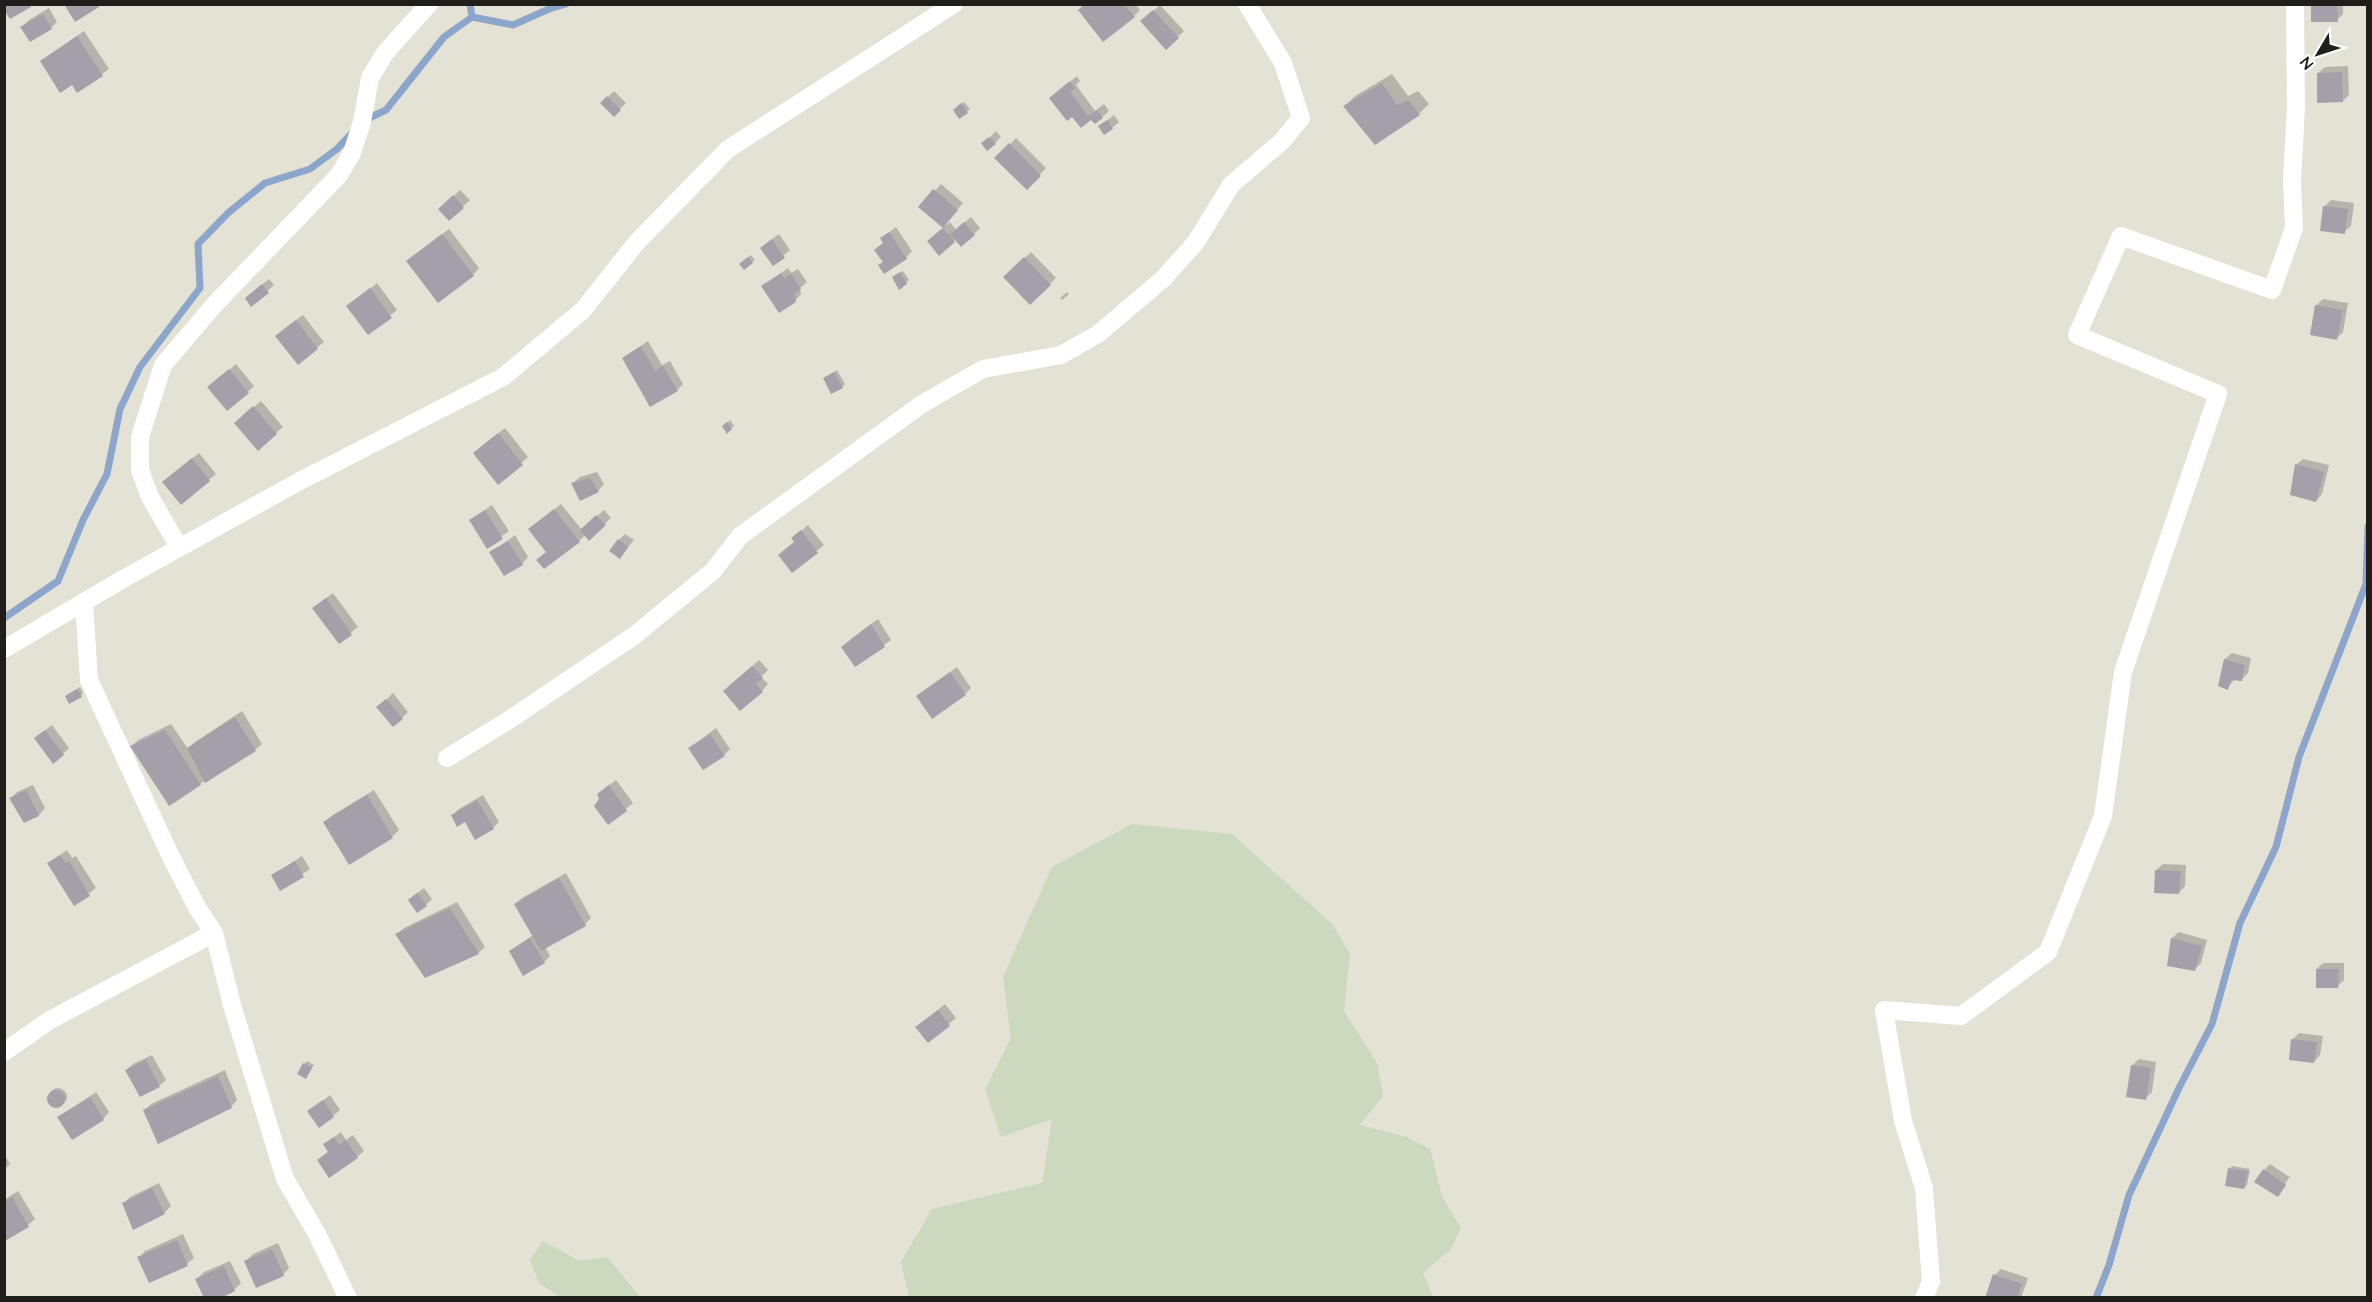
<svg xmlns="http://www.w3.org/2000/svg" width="2372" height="1302" font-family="Quicksand,sans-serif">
  <rect width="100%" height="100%" fill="#e4e1d5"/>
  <!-- green -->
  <g fill="#cbd9be">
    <path d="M1132,824L1232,834L1332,924L1350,954L1344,1011L1377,1063L1383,1096L1360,1125L1407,1137L1430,1149L1442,1197L1461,1228L1451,1249L1423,1273L1433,1297H909L901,1262L932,1209L1042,1183L1052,1119L1001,1137L985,1089L1011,1038L1003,977L1052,867Z"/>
    <path d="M543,1241L580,1261L607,1257L640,1297H560L539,1283L530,1260Z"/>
  </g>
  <!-- shadow -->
  <g fill="#0003">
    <path d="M1086,4H1135L1140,10L1134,16Z"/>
    <path d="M2313,4H2343V14L2337,20Z"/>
    <path d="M1160,5L1184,31L1166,48L1142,21Z"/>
    <path d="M49,8L57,22L51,28L22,27L29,20Z"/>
    <path d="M84,31L109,69L78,91L73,83L41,61Z"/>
    <path d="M2348,66L2349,95L2343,101L2318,73L2325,67Z"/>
    <path d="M1392,74L1408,96L1418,91L1429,104L1419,114L1376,143L1345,106L1355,96Z"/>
    <path d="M1077,76L1080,81L1076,85L1095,111L1104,104L1109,111L1102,117L1092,118L1072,115L1051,98Z"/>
    <path d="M614,91L626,103L614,115L602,103Z"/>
    <path d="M964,102L970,109L960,117L957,107Z"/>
    <path d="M1114,115L1119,122L1112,128L1100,126Z"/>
    <path d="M996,131L1001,137L995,143L983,144Z"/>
    <path d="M1016,138L1046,168L1027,188L997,158Z"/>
    <path d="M941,184L963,203L944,225L945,226L950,222L956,230L971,217L980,228L974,234L956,239L940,254L935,234L944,227L920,207Z"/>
    <path d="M460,190L470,200L449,219L440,209Z"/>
    <path d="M2331,200L2354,203L2351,226L2344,232L2325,206Z"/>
    <path d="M896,227L912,251L906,258L884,261L876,250L884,242L882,238Z"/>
    <path d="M449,229L479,268L473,275L415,255Z"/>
    <path d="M779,234L790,250L773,264L768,242Z"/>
    <path d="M1031,252L1056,278L1030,303L1005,277Z"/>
    <path d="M751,255L755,260L752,262L744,261Z"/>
    <path d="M788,268L791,273L798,269L807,282L800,288L801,294L795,301L763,286Z"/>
    <path d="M903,271L909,280L906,283L896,275Z"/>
    <path d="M269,279L274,285L252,305L253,292Z"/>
    <path d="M377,283L397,310L368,333L348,306Z"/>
    <path d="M1067,292L1069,294L1062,300L1060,298Z"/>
    <path d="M2323,299L2348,303L2343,332L2337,338L2316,306Z"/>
    <path d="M303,315L324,342L298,363L283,330Z"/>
    <path d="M648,341L662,365L670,361L683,384L677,390L623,358Z"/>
    <path d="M236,364L254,386L248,392L216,381Z"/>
    <path d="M837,370L845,384L842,387L825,378Z"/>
    <path d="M261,401L283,427L276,433L242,417Z"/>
    <path d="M730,420L734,426L727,432L726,424Z"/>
    <path d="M505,428L528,457L498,483L481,447Z"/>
    <path d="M199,453L216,474L181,503L171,475Z"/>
    <path d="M2303,459L2329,465L2322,494L2316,501L2296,465Z"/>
    <path d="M597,472L604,484L598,491L573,483L580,477Z"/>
    <path d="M561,504L582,530L604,510L611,518L589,538L586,534L579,541L547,551L537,523Z"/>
    <path d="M492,505L509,531L487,547L471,520Z"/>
    <path d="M808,525L824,545L792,571L780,555L796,541L800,532Z"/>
    <path d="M625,534L634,540L620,557L619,540Z"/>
    <path d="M515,535L528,557L522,564L491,553Z"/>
    <path d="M333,593L358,627L339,642L321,602Z"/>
    <path d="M878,619L891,640L856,665L850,640Z"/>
    <path d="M2232,653L2251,658L2248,673L2241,680L2235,679L2227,688L2219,685L2225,659Z"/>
    <path d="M759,660L768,670L761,677L768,684L762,691L731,685Z"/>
    <path d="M957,667L971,688L965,694L918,696Z"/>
    <path d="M80,687L83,693L81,696L69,694Z"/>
    <path d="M393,693L408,712L402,718L385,701Z"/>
    <path d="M242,711L262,744L255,750L200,784L132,746L138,740L171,724L188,749L195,742Z"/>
    <path d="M52,725L69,748L63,754L43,732Z"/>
    <path d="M716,728L730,749L724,755L690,748Z"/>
    <path d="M616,780L633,803L608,823L605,788Z"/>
    <path d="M33,785L45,808L39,815L25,821L11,798L17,792Z"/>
    <path d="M374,790L399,830L392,837L350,863L325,822L331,816Z"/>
    <path d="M483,795L499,822L493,828L453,815L459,809Z"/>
    <path d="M67,850L72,858L76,856L96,888L75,904L49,863Z"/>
    <path d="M302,856L310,869L281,889L272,876Z"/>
    <path d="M2163,864L2186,865L2185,886L2179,893L2156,870Z"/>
    <path d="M566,873L591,918L585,924L545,947L550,956L544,962L510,951L533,935L515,904L522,898Z"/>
    <path d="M424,888L432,899L426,905L416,894Z"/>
    <path d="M457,902L485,947L478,953L426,976L397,934L404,928Z"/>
    <path d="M2179,932L2207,940L2201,963L2195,969L2169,964L2172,938Z"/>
    <path d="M2323,963H2344V980L2338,986L2317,969Z"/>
    <path d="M945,1004L956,1018L928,1041L917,1027Z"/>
    <path d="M2299,1033L2323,1036L2320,1055L2314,1062L2293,1039Z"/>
    <path d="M152,1055L166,1080L159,1086L126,1070L133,1064Z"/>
    <path d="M2139,1059L2156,1062L2152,1092L2145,1099L2132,1066Z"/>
    <path d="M307,1061L314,1065L306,1077L304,1064Z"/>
    <path d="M225,1070L237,1100L231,1107L144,1111L151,1104Z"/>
    <circle cx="58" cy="1097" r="9"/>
    <path d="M96,1092L109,1112L103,1119L59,1117Z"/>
    <path d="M330,1095L340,1110L333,1116L309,1111Z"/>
    <path d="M341,1132L346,1140L353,1135L364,1151L357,1157L319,1160L329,1151L325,1144Z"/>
    <path d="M4,1153L10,1164L4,1170Z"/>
    <path d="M2270,1164L2291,1178H2289L2277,1196L2264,1170Z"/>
    <path d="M2232,1166L2250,1169L2247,1185L2244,1188L2230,1169Z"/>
    <path d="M159,1183L171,1206L165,1212L134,1228L123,1204L130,1197Z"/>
    <path d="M18,1191L35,1219L28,1225L4,1239V1200Z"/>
    <path d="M183,1234L194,1258L187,1264L150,1281L139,1258L145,1251Z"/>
    <path d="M278,1243L289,1268L283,1275L246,1261L253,1254Z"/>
    <path d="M230,1261L241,1283L234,1290L197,1279L204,1272Z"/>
    <path d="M2001,1269L2028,1278L2021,1298H1987L1995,1275Z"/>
  </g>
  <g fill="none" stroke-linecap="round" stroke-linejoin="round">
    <!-- stream -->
    <g stroke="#8ba6ca" stroke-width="7">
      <path d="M472,17L513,25L549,9L566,4"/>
      <path d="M365,120L386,110L444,37L472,17L470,4"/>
      <path d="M4,618L58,581L83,520L107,474L120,409L140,367L200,288L198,244L228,213L265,183L310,169L337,149L353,132"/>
      <path d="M2096,1298L2109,1265L2129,1195L2179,1088L2212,1024L2240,923L2276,847L2299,757L2366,584L2368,527"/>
    </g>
  </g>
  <!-- building -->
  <g fill="#a59faa">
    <path d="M4,4H30L31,7L10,19L4,10Z"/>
    <path d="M64,4H98L99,7L75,22Z"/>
    <path d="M1085,4H1123L1135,17L1103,42L1078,10Z"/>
    <path d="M2311,4H2337L2338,22H2311Z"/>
    <path d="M1153,10L1179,38L1166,50L1140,21Z"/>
    <path d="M43,14L52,29L30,42L20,27Z"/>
    <path d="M77,36L103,76L77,93L72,85L60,93L40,61Z"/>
    <path d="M2342,72L2343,102L2317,103V73Z"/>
    <path d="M1070,81L1075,88L1070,92L1088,116L1097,110L1103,118L1095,124L1091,120L1081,128L1072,117L1067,121L1049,98Z"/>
    <path d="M1382,83L1397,105L1408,100L1420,115L1375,145L1343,106Z"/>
    <path d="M607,96L621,110L614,117L600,103Z"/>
    <path d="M961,103L968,113L959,119L953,110Z"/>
    <path d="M1107,120L1113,129L1104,135L1098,126Z"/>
    <path d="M989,137L996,144L987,151L981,143Z"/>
    <path d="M1009,143L1041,176L1027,190L994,158Z"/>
    <path d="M933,189L958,210L943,228L918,207Z"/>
    <path d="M453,195L464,208L449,221L438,209Z"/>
    <path d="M2323,206L2348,209L2345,234L2320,231Z"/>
    <path d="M964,222L975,235L961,247L950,234Z"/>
    <path d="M943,228L955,242L939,256L927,241Z"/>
    <path d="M889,232L907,259L884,274L878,265L883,262L874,250L883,243L880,238Z"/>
    <path d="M442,234L474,276L438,303L406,261Z"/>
    <path d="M772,239L785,258L773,266L760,248Z"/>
    <path d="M748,257L753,263L744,270L739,264Z"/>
    <path d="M1024,257L1051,285L1030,305L1003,277Z"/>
    <path d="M900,272L907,284L899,290L892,277Z"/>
    <path d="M781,273L784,278L791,274L801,289L794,294L796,302L779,313L761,286Z"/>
    <path d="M262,284L269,293L251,307L245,298Z"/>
    <path d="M370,288L392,318L368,335L346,306Z"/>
    <path d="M2315,305L2343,310L2337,340L2310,335Z"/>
    <path d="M296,320L318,349L298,365L275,336Z"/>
    <path d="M641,346L655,371L663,366L678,391L650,407L622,358Z"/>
    <path d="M229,369L249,393L227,411L207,387Z"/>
    <path d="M834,372L843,388L831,394L823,378Z"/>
    <path d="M253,406L277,434L258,451L234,423Z"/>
    <path d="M727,422L732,429L727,434L722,426Z"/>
    <path d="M498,433L523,465L498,485L473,453Z"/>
    <path d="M192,458L210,481L181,505L162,482Z"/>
    <path d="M2295,464L2324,472L2316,502L2290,495Z"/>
    <path d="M590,478L599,492L580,501L571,483Z"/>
    <path d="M554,509L580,542L544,569L536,560L546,552L528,529Z"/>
    <path d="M485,510L503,539L487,549L469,520Z"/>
    <path d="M596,515L606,525L589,541L580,530Z"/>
    <path d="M801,530L818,553L792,573L778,555L794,542L791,538Z"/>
    <path d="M618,539L628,547L620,559L609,551Z"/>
    <path d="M508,541L523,565L504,576L489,552Z"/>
    <path d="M326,598L352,635L339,644L312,608Z"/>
    <path d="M871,624L885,647L855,667L841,647Z"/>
    <path d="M2224,659L2245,665L2242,681L2231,680L2228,690L2218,686Z"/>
    <path d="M752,666L763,678L756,684L763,692L740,711L723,691Z"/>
    <path d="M950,672L966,695L932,719L916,696Z"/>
    <path d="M77,689L82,697L69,704L65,696Z"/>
    <path d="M386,699L403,719L393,727L376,707Z"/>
    <path d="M235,717L256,751L205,783L187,748Z"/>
    <path d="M45,730L64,755L53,764L34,738Z"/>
    <path d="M165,730L201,785L169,806L130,746Z"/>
    <path d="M710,734L725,756L703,770L688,748Z"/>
    <path d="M609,785L627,811L608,825L594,806L599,799L597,794Z"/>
    <path d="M26,790L39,816L24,823L9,798Z"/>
    <path d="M367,795L393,838L349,865L323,822Z"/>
    <path d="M477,800L494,829L475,840L465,822L457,827L451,815Z"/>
    <path d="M60,855L65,863L69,861L90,896L74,906L47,863Z"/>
    <path d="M295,861L304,877L280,891L271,875Z"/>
    <path d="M2155,870L2181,871L2179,894L2154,893Z"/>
    <path d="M559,878L586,926L541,951L514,904Z"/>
    <path d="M417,893L427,906L417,913L408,900Z"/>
    <path d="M450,908L479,954L425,978L395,934Z"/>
    <path d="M530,938L545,963L523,976L509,951Z"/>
    <path d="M2171,938L2202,946L2195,971L2167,966Z"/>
    <path d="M2316,969H2339L2338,988H2316Z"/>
    <path d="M938,1010L950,1026L928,1043L915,1027Z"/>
    <path d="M2291,1039L2317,1042L2314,1063L2289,1060Z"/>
    <path d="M146,1060L160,1087L140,1097L125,1070Z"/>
    <path d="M303,1063L312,1068L306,1079L297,1074Z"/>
    <path d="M2131,1065L2151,1068L2146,1100L2126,1097Z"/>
    <path d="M218,1076L232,1108L158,1144L143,1110Z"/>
    <circle cx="56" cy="1099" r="9"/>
    <path d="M90,1097L104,1120L72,1140L57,1117Z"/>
    <path d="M323,1100L334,1117L319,1128L307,1111Z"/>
    <path d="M334,1137L339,1145L346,1140L358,1158L329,1178L317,1160L328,1152L323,1144Z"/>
    <path d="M2228,1168L2248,1171L2244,1189L2225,1186Z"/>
    <path d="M2263,1169L2286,1185L2278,1197L2254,1182Z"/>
    <path d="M152,1188L165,1214L133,1230L122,1203Z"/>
    <path d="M12,1197L29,1227L5,1241V1201Z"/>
    <path d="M177,1240L188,1266L149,1283L137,1257Z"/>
    <path d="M272,1249L284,1276L256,1288L244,1261Z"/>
    <path d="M224,1266L235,1291L221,1298H204L195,1279Z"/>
    <path d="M1993,1274L2022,1284L2017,1298H1985Z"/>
  </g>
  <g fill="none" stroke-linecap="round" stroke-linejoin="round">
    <!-- minor -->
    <g stroke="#fff" stroke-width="18">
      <path d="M179,547L150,497L140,470V437L163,365L215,304L339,175L352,153L362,122L370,78L385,53L429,4"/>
      <path d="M84,602L89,680L171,857L198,909L214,933L232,1005L285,1179L317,1234L348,1298"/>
      <path d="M4,649L123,579L298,482L503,377L583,310L637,242L728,149L954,4"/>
      <path d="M447,758L509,720L635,635L713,571L740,536L922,404L983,369L1061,355L1098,334L1163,279L1196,242L1231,185L1282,141L1301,118L1283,63L1247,4"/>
      <path d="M4,1052L50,1020L214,933"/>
      <path d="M1924,1298L1931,1282L1924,1188L1903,1121L1884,1010L1961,1016L2048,952L2103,816L2123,672L2218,394L2077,335L2121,236L2272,290L2294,228L2292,181L2296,108L2295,4"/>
    </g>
  </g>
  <!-- border -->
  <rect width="2372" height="1302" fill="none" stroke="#1f1e1a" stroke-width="12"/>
  <!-- north arrow -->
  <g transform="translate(2318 54) rotate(231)" stroke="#ffffff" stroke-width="4.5" paint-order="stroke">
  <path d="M0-4.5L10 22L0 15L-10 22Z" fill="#1f1e1a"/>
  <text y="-9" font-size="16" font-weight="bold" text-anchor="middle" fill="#1f1e1a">N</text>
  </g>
</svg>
